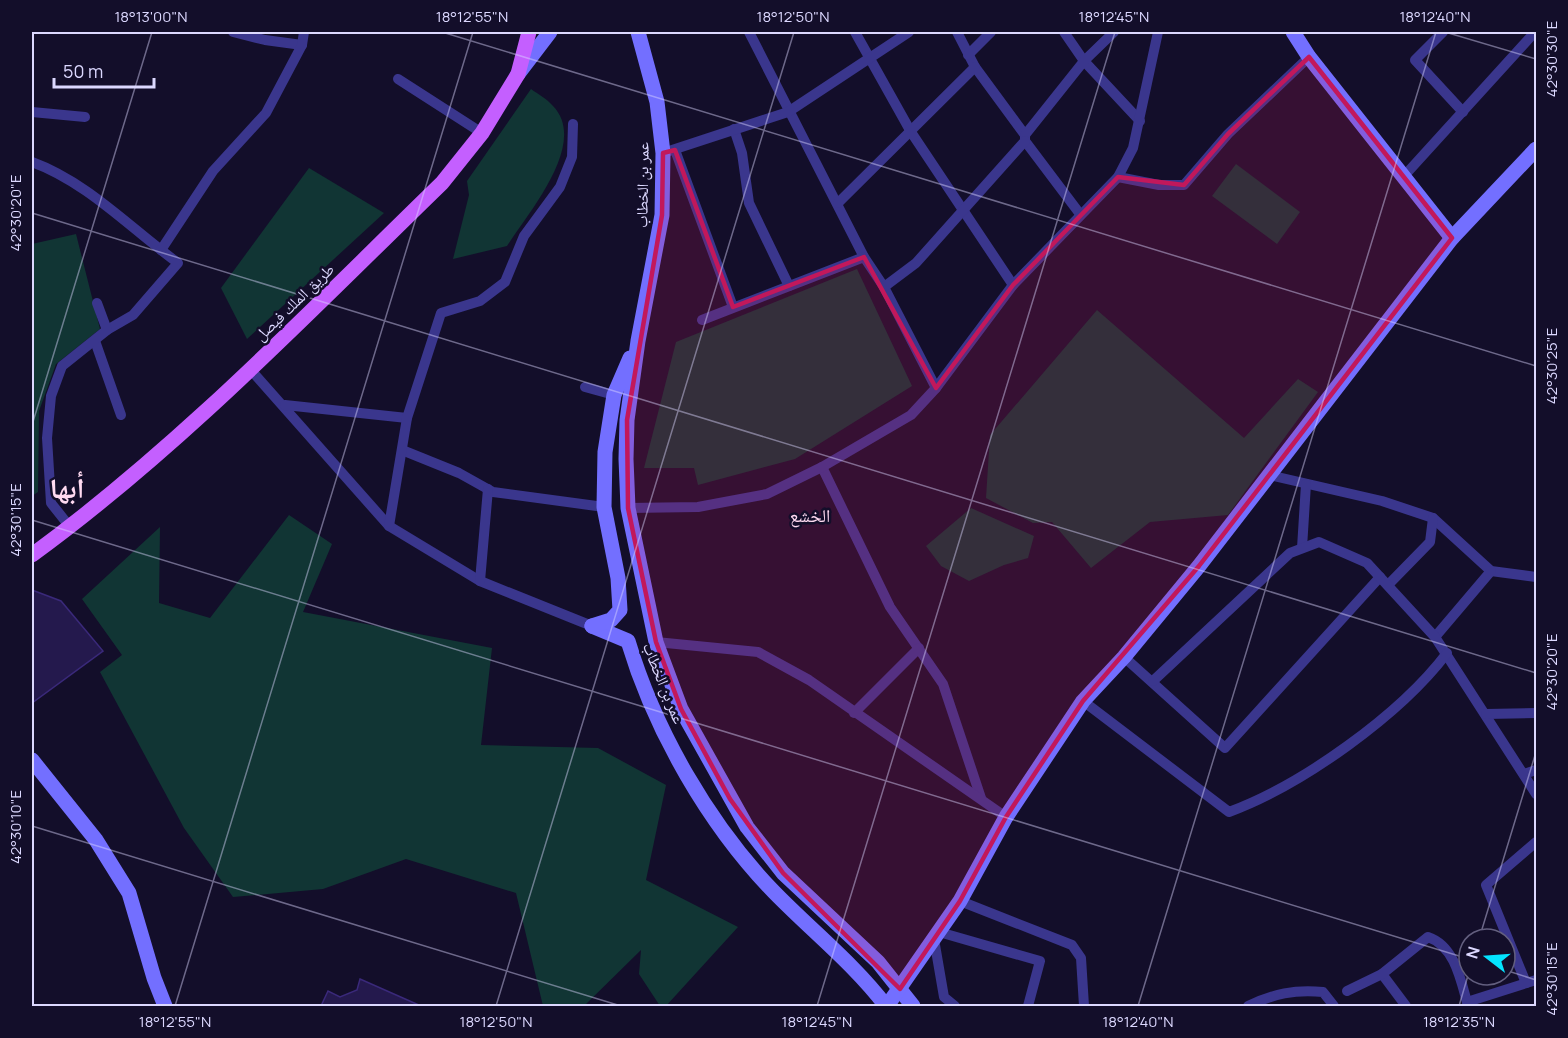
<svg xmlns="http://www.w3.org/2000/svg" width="1568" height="1038" font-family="Manrope,'Noto Naskh Arabic',sans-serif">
  <rect width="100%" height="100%" fill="#130e2a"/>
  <!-- green -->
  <g fill="#113534">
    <path d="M531,89C538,94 547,99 553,106C589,143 528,213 507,246L453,259L469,195L467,181Z"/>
    <path d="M1236,164L1300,212L1277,244L1212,196Z"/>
    <path d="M309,168L384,213L247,339L221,288Z"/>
    <path d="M76,234L100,329L56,364L39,411L38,492L32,496V244Z"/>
    <path d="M857,269L912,386L795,459L698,485L694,468H644L676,342Z"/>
    <path d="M1097,310L1244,438L1298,379L1318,392L1228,515L1150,522L1091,568L1052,522L1033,523L986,498L990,435Z"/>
    <path d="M971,508L1034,536L1028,558L1004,565L969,581L941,566L926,546Z"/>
    <path d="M289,515L332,544L303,612L492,648L481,745L598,748L666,785L646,880L738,927L666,1006H660L639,974L641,950L584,1006H543L516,893L406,859L323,889L233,897L184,828L100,672L122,655L82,599L160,527L159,603L210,618Z"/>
  </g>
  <!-- building -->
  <g fill="#24194d" stroke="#3a297a" stroke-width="1.5">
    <path d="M32,590L61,601L103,651L32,703Z"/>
    <path d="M360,979L421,1006H321L328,991L340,997L357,990Z"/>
  </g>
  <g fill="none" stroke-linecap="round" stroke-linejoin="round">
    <!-- street -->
    <g stroke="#3a368d" stroke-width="10">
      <path d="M233,32L265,40L302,45"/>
      <path d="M749,32L864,257L884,287L936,388"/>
      <path d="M855,32L911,132L1013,285"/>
      <path d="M957,32L975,67L1025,135V141L1080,214"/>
      <path d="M1064,32L1084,61L1140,121"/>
      <path d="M1443,32L1415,60L1463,112"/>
      <path d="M968,55L991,32"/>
      <path d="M398,79L482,133"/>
      <path d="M32,112L85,117"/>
      <path d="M734,129L742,153L749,203L789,286"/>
      <path d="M1025,135L1084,61L1114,32"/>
      <path d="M675,150L733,307"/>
      <path d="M663,153L788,112L909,32"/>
      <path d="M32,162C87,182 130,228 178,263L133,315L107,330"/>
      <path d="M1405,175L1535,32"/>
      <path d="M1118,177L1159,185H1184L1228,134L1309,57"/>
      <path d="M838,203L975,67"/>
      <path d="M161,250L213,171L266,113L302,45L304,32"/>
      <path d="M884,287L916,263L1025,141"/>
      <path d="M702,320L864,257"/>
      <path d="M95,341L121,415"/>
      <path d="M250,369L389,526L480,581L592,626"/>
      <path d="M585,387L614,395"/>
      <path d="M285,405L407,418"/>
      <path d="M402,450L459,473L493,492L604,507"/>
      <path d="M822,467L890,607L943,684L981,798"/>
      <path d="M1269,475L1382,501L1433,518L1491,571L1536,577"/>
      <path d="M628,508L698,507L767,494L822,467L911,415L936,388L1013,285L1118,177L1133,148L1158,32"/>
      <path d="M389,526L407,418L441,313L480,301L505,282L524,236L560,187L572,157L573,124"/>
      <path d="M70,527L51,503L47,438L51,396L62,366L107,330L97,303"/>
      <path d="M1302,548L1306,484"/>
      <path d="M480,581L488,489"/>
      <path d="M1388,585L1430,542L1433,518"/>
      <path d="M1435,637L1491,571"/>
      <path d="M656,642L758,652L809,680L1006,817"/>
      <path d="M1124,657L1225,748L1380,577"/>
      <path d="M1153,681L1290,553L1319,542L1367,563L1435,637L1536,794"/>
      <path d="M1083,701L1229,812C1302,785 1400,715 1447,653"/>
      <path d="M854,713L919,648"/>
      <path d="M1486,714L1536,713"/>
      <path d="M1524,774L1536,770"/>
      <path d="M960,901L1072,945L1081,958L1084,1006"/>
      <path d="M939,932L1040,961L1028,1006"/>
      <path d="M934,939L944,997L955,1006"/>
      <path d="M1382,974L1406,1006"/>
      <path d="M1526,983L1486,885L1536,842"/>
      <path d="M1347,991L1382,974L1428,937C1455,946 1461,981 1468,1006"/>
      <path d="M1467,1002L1536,980"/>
      <path d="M1248,1006C1273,994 1295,989 1323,992L1334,1006"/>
    </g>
    <!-- secondary -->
    <g stroke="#736fff" stroke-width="15">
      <path d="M638,32L657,102L663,153L662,215L638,341L627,420L626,459L628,508L656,642L681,709L747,827L783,873L878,962L913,1006"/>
      <path d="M1293,32L1309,57L1452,238"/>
      <path d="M518,74L550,32"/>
      <path d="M592,626L628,641C655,731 709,825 774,892C812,931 853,963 886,1006"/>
      <path d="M592,626L611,620L620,610L618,578L604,507L605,452L614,395L630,358"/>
      <path d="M32,760L96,840L129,893L154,978L165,1006"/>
      <path d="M887,1006L960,901L1006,817L1083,701L1124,657L1199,566L1452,238L1536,149"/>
    </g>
    <!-- primary -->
    <path stroke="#c45fff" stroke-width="15" d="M32,555C181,446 310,311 442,183L482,133L518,74L529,32"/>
  </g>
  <!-- marked area -->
  <path fill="#c2185b" fill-opacity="0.2" stroke="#c2185b" stroke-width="4.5" stroke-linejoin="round" d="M1309,57L1452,238L1199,566L1083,701L1006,817L960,901L900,989L783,873L730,799L681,709L656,642L628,508L627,420L662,215L663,153L675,150L733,307L864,257L936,388L1013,285L1118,177L1184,185L1228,134Z"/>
  <!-- ticks -->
  <path fill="none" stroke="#dcd8ff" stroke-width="1.5" stroke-opacity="0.45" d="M442,32L1536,366M1445,32L1536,59M32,213L1536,673M32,425L152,32M32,520L1469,959M32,826L621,1006M1479,939L1536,752M1505,970L1536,980M175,1006L473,32M496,1006L794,32M817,1006L1115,32M1138,1006L1436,32M1459,1006L1469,972"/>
  <g text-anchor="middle" stroke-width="5" stroke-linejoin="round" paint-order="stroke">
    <!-- street labels -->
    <g font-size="16" fill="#dcd8ff" stroke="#130e2a">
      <text transform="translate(642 185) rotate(-89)" y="6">عمر بن الخطاب</text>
      <text transform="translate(294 302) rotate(-44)" y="6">طريق الملك فيصل</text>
      <text transform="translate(664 683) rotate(68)" y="6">عمر بن الخطاب</text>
    </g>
    <!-- neighbourhood labels -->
    <g font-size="18" fill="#ffdaf1" stroke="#130e2a">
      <text x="810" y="522">الخشع</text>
    </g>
    <!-- town labels -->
    <g font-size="28" font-weight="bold" fill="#ffdaf1" stroke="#130e2a">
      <text x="67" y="498">أبها</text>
    </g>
  </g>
  <!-- border -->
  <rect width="1568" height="1038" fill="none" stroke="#130e2a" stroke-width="66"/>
  <!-- north arrow -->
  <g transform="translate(1487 957) rotate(287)"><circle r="28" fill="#130e2a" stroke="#635f7f" stroke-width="1.5"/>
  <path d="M0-4.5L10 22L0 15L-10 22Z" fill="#04e4ff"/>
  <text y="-9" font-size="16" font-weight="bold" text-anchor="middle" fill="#dcd8ff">N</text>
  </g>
  <!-- scale -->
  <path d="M54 78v9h100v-9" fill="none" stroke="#dcd8ff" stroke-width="3"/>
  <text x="63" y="78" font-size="18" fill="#dcd8ff" stroke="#130e2a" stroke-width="4.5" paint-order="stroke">50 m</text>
  <rect x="33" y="33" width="1502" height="972" fill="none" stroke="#dcd8ff" stroke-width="2"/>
  <g font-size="15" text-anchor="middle" fill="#dcd8ff">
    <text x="151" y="22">18°13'00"N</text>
    <text x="472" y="22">18°12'55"N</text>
    <text x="793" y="22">18°12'50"N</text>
    <text x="1114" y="22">18°12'45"N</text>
    <text x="1435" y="22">18°12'40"N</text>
    <text transform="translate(1552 59) rotate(-90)" y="5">42°30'30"E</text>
    <text transform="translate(16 213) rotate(-90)" y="5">42°30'20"E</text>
    <text transform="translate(1552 366) rotate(-90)" y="5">42°30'25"E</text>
    <text transform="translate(16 520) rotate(-90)" y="5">42°30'15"E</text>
    <text transform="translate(1552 672) rotate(-90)" y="5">42°30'20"E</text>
    <text transform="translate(16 827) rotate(-90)" y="5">42°30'10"E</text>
    <text transform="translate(1552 979) rotate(-90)" y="5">42°30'15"E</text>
    <text x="175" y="1027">18°12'55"N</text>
    <text x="496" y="1027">18°12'50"N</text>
    <text x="817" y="1027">18°12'45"N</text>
    <text x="1138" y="1027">18°12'40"N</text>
    <text x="1459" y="1027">18°12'35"N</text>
  </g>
</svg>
